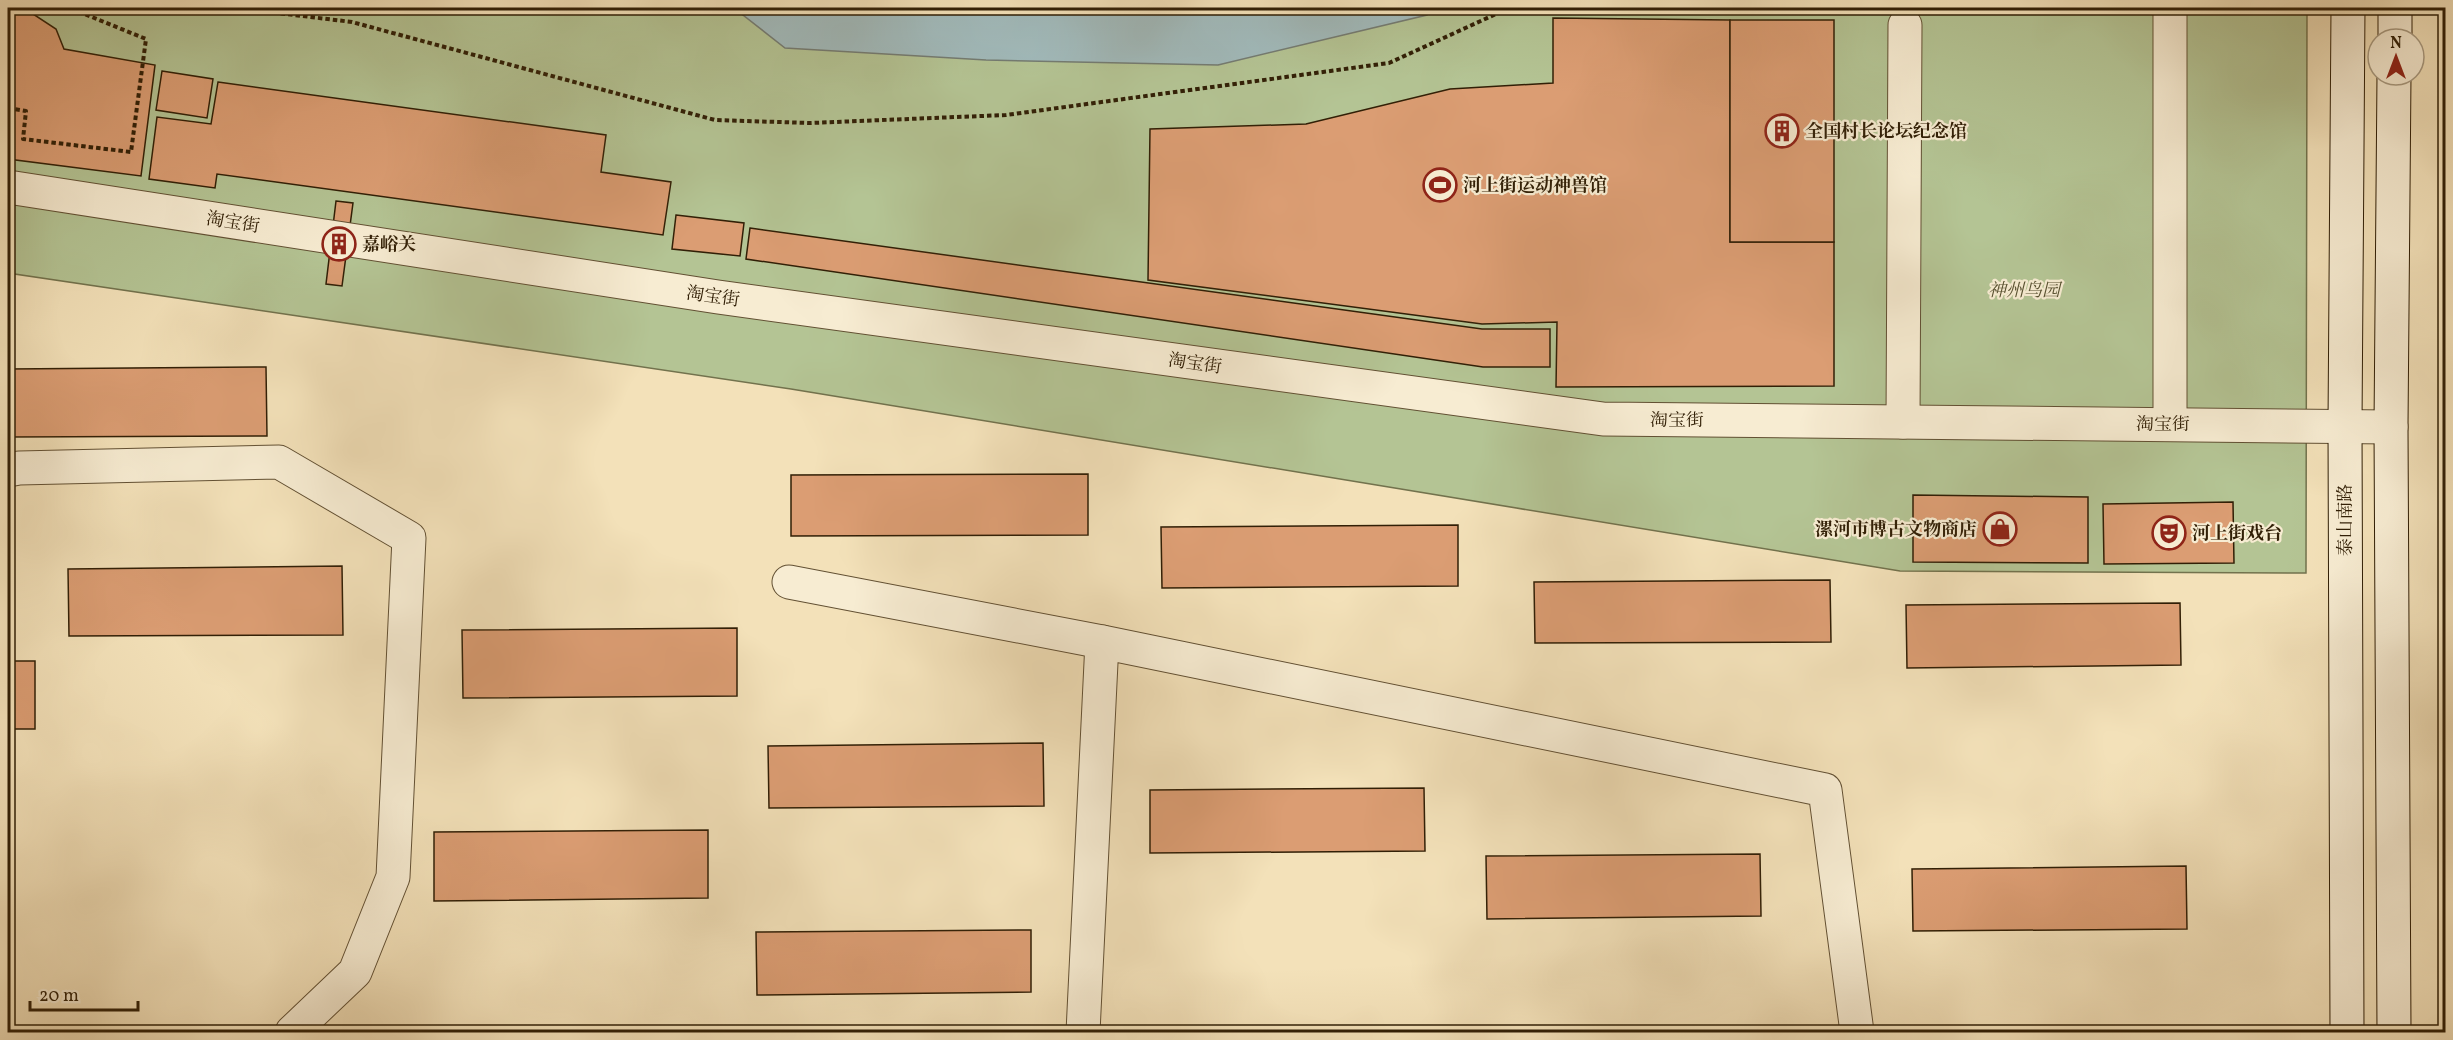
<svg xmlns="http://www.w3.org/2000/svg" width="2453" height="1040" font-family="Vollkorn,'Noto Serif SC',serif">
  <rect width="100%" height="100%" fill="#f3e1b9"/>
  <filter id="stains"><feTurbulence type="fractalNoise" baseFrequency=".00333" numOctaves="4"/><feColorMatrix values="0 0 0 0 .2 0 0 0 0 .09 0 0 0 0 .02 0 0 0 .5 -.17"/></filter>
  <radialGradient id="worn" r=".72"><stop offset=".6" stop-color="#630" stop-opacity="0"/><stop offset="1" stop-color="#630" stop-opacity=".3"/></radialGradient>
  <!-- green -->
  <path fill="#b4c494" stroke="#72724d" stroke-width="1.5" d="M8,8H2307L2306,573L1900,571L791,389L8,273Z"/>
  <!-- water -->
  <path fill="#a1babb" stroke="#747c73" stroke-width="1.5" d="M734,8H1430L1427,15L1218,65L986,60L785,48Z"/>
  <!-- building -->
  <g fill="#db9d73" stroke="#311f06" stroke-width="1.5">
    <path d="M8,8H24L56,29L64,49L155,65L141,176L8,159Z"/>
    <path d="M1553,18L1730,20V242H1834V386L1556,387L1557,322L1482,324L1148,280L1150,129L1306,124L1450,89L1553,83Z"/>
    <rect x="1730" y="20" width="104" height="222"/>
    <path d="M162,71L213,79L207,118L156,110Z"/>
    <path d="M218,82L606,135L601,172L671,182L663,235L217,174L215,188L149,179L157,117L211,124Z"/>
    <path d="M336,201L353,203L342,286L326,284Z"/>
    <path d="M676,215L744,223L740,256L672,249Z"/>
    <path d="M750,228L1482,329H1550V367H1483L746,259Z"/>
    <path d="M266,367L267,436L8,437V369Z"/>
    <path d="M1088,474V535L791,536V475Z"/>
    <path d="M1913,495L2088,497V563L1913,562Z"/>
    <path d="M2233,502L2234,563L2104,564L2103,504Z"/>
    <path d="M1458,525V586L1162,588L1161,527Z"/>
    <path d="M342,566L343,635L69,636L68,569Z"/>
    <path d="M1830,580L1831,642L1535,643L1534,582Z"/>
    <path d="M2180,603L2181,665L1907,668L1906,605Z"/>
    <path d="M737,628V696L463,698L462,630Z"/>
    <rect x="8" y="661" width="27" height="68"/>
    <path d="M1043,743L1044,806L769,808L768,746Z"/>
    <path d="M1424,788L1425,851L1150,853V790Z"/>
    <path d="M708,830V898L434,901V832Z"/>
    <path d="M1760,854L1761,916L1487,919L1486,856Z"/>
    <path d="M2186,866L2187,929L1913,931L1912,869Z"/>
    <path d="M1031,930V992L757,995L756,932Z"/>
  </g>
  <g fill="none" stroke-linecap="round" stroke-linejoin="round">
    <defs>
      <g id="street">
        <path d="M2170,8V424"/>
        <path d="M8,187L718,297L1603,419L2391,427"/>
        <path d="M1903,422L1905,25"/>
        <path d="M8,470L19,468L279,462L409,538L393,877L355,972L292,1032"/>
        <path d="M789,582L1102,642"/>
        <path d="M1083,1032L1102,642L1825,790L1857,1032"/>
      </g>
      <g id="secondary">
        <path d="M2395,39V8"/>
        <path d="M2347,1032L2345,425L2348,8"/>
        <path d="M2394,1032L2391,427L2394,75"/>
      </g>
    </defs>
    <!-- street casing -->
    <use href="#street" stroke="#625033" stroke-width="35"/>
    <!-- secondary casing -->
    <use href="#secondary" stroke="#311f06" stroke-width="35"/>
    <!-- path -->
    <g stroke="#311f06" stroke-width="4" stroke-dasharray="4.5 3" stroke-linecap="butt">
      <path d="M236,8L352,22L715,120L810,123L1006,115L1389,63L1509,8"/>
      <path d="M8,108L26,111L23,139L131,152L146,39L82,13L83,8"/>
    </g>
    <!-- street -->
    <use href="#street" stroke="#f7ecd2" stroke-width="33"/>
    <!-- secondary -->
    <use href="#secondary" stroke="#f7ecd2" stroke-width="33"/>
  </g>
  <!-- icons -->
  <defs>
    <symbol id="building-ring" viewBox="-11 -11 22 22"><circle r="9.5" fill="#f7ecd2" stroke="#8f2418" stroke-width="1.5"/><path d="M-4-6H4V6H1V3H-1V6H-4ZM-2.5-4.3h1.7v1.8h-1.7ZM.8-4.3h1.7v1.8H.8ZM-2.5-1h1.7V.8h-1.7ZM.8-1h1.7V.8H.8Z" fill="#8f2418"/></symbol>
    <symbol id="stadium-ring" viewBox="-11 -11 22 22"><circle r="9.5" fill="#f7ecd2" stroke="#8f2418" stroke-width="1.5"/><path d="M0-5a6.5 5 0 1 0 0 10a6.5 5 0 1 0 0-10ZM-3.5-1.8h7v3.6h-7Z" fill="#8f2418"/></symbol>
    <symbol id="shop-ring" viewBox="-11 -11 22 22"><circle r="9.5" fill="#f7ecd2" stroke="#8f2418" stroke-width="1.5"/><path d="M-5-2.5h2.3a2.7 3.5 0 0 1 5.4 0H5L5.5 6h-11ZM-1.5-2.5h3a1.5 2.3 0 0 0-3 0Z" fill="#8f2418"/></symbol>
    <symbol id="theatre-ring" viewBox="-11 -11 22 22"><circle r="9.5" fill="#f7ecd2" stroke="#8f2418" stroke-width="1.5"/><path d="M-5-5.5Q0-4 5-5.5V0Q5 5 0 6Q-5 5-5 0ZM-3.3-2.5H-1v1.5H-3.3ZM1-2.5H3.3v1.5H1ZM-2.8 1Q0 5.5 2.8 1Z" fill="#8f2418"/></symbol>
  </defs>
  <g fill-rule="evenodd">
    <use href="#building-ring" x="1763" y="112" width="38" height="38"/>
    <use href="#stadium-ring" x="1421" y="166" width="38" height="38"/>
    <use href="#building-ring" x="320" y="225" width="38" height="38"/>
    <use href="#shop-ring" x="1981" y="510" width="38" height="38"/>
    <use href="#theatre-ring" x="2150" y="514" width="38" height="38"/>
  </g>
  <g text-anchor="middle" stroke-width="4.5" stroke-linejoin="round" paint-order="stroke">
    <!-- poi labels -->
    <g font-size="18" font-weight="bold" fill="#311f06" stroke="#f7ecd2" text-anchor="start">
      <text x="1805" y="137">全国村长论坛纪念馆</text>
      <text x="1463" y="191">河上街运动神兽馆</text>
      <text x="362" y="250">嘉峪关</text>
      <text x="1977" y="535" text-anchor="end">漯河市博古文物商店</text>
      <text x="2192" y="539">河上街戏台</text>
    </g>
    <!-- street labels -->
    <g font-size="18" fill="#311f06" stroke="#f7ecd2">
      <text transform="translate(233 222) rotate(9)" y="6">淘宝街</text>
      <text transform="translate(713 296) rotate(8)" y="6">淘宝街</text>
      <text transform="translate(1195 363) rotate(8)" y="6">淘宝街</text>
      <text x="1677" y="426">淘宝街</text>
      <text x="2163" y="430">淘宝街</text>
      <text transform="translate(2345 520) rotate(-90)" y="6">泰山南路</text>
    </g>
    <!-- park labels -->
    <g font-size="18" font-style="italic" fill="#585131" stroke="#f7ecd2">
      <text x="2024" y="296">神州鸟园</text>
    </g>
  </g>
  <!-- margin -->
  <rect width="2453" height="1040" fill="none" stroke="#f3e1b9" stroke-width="30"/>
  <rect x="9" y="9" width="2435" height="1022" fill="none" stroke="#311f06" stroke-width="3"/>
  <rect x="15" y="15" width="2423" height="1010" fill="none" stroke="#311f06" stroke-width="1.5"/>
  <!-- north arrow -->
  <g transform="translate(2396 57)"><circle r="28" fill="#f7ecd2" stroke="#a89a80" stroke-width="1.5"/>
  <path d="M0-4.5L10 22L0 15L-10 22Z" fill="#8f2418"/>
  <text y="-9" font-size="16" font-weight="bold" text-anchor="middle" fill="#311f06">N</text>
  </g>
  <!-- scale -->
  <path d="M30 1001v9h108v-9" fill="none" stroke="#311f06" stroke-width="3"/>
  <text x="39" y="1001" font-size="18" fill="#311f06" stroke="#f7ecd2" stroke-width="4.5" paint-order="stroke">20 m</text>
  <rect width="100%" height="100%" filter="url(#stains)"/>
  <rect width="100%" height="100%" fill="url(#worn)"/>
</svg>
